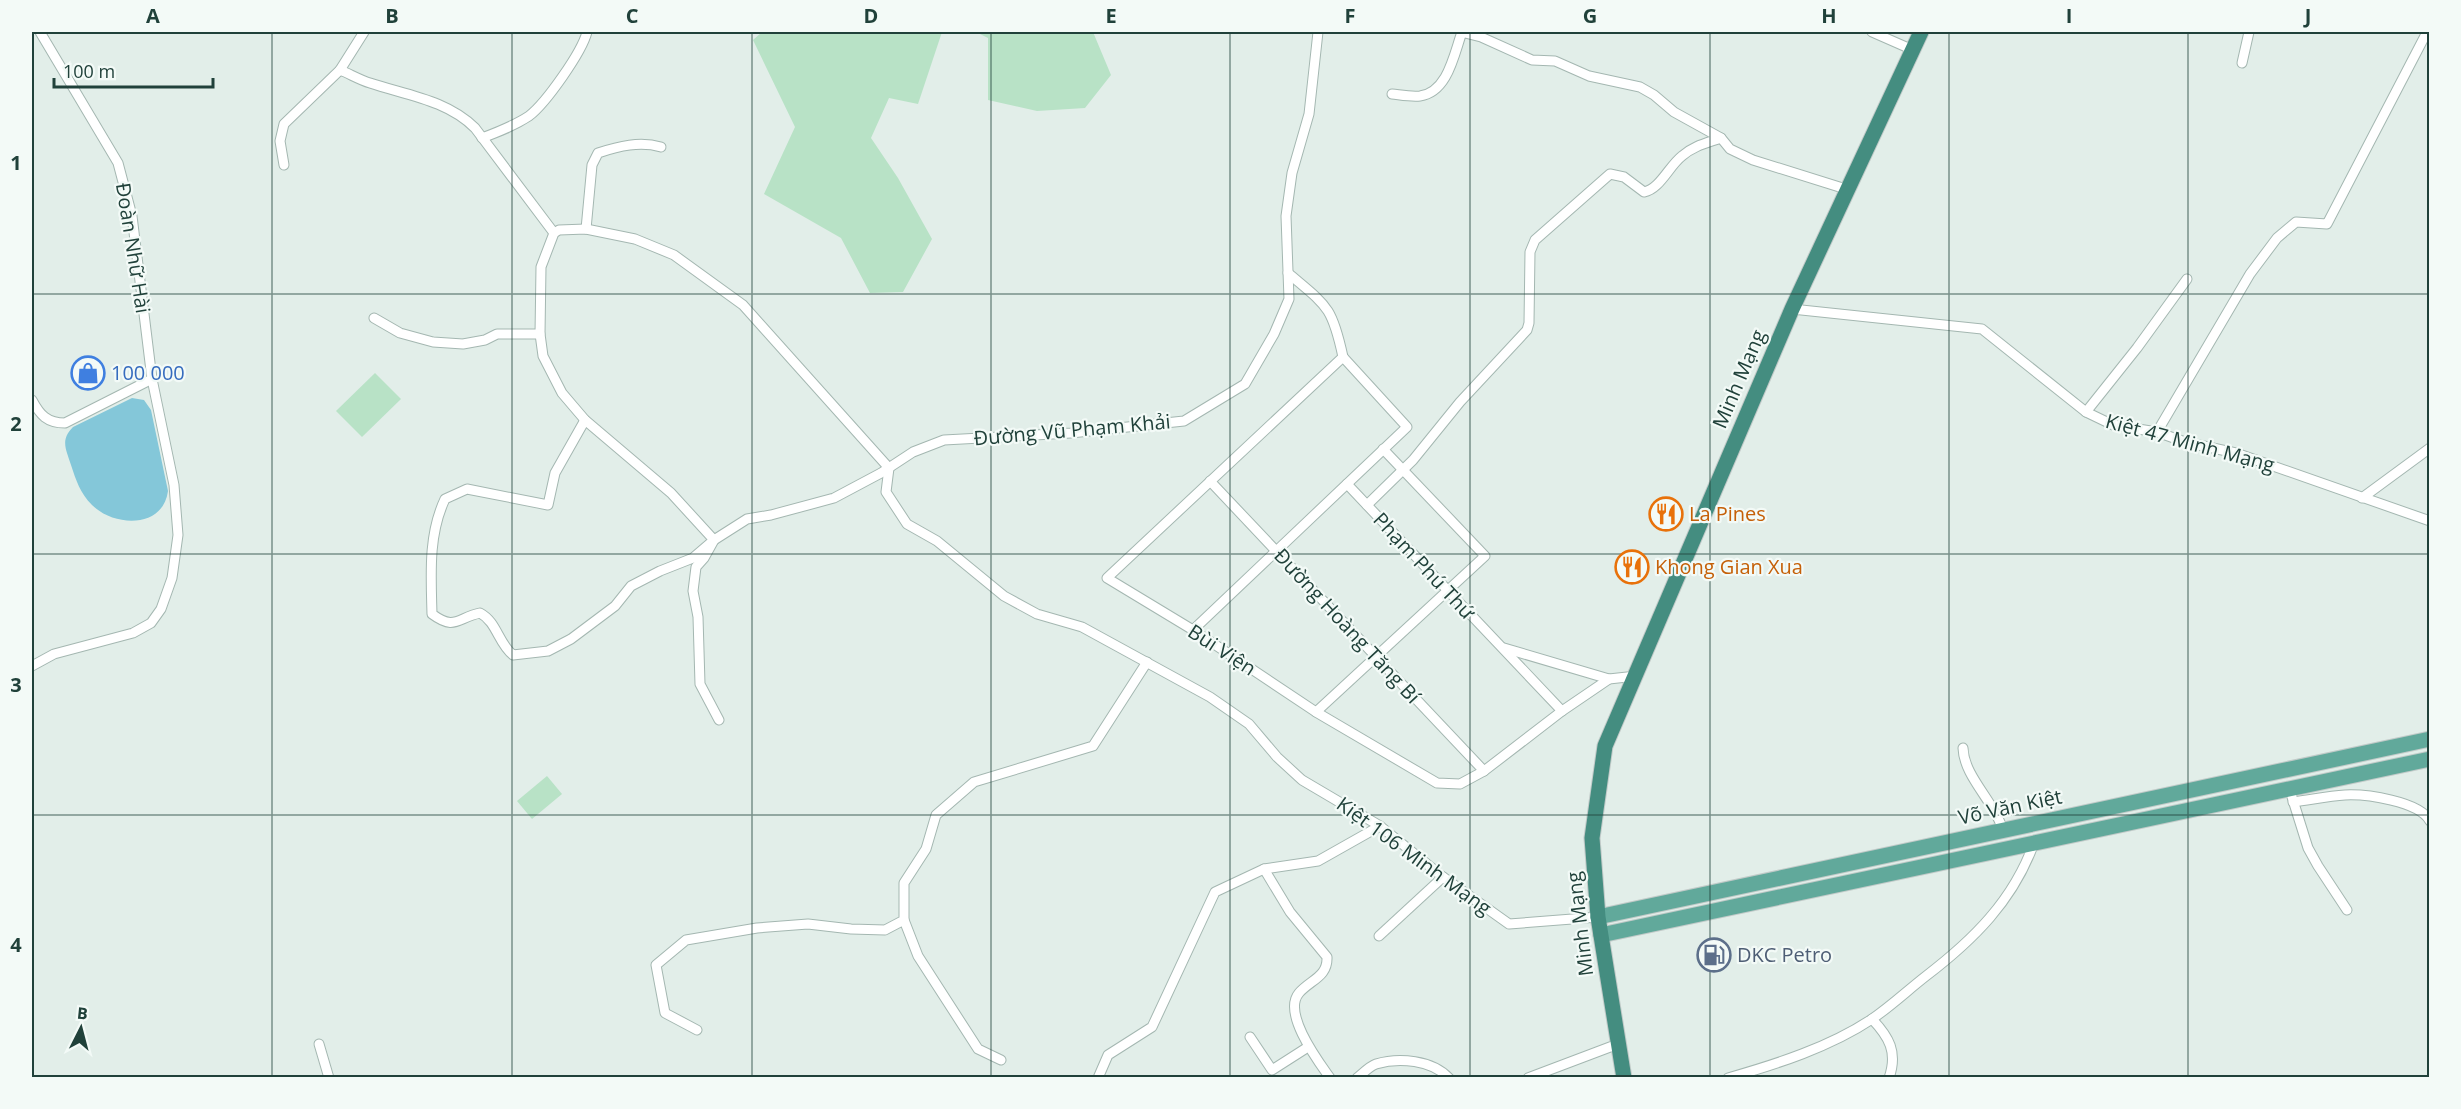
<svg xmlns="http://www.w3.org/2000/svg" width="2461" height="1109" font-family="'Open Sans',sans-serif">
  <rect width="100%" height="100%" fill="#e2eee9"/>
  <!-- green -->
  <g fill="#b8e2c6">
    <path d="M762,32H942L918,104L889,98L871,138L898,178L932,239L903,292L870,293L841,238L764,194L795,127L753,40Z"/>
    <path d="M976,32H1093L1111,75L1085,108L1037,111L988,100V38Z"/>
    <path d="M375,373L401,399L362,437L336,411Z"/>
    <path d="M547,776L562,794L532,819L517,801Z"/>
  </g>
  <!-- water -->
  <path fill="#84c7d9" d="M132,398L144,400L151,410L168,491C163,529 114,527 92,505C80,493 76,480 71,465C66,449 60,440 73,427Z"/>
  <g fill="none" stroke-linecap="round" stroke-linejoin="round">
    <defs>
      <g id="minor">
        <path d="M1461,32L1481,37L1532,60L1555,61L1589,76L1640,87L1654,95L1674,112L1721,138L1730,149L1753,160L1849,190"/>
        <path d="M1872,32L1913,50"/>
        <path d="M2242,63L2249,32"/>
        <path d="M340,70C350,74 360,80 370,83C406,95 447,100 475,128L554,233"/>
        <path d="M1392,94C1401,95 1411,97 1420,96C1448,92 1454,54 1462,32"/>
        <path d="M482,138C498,132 514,126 529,116C546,103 582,52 587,32"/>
        <path d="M284,165L280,141L284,124L340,70L364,32"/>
        <path d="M586,229L592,165L598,153C619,146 640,141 661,147"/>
        <path d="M1288,273C1327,306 1332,306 1343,357"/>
        <path d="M1792,309L1982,329L2086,412L2113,425L2157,432L2185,442L2236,453L2430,521"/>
        <path d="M374,318L400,333L433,342L463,344L485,340L497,334H540"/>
        <path d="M1343,357L1107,578L1193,630L1316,712L1437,783L1460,784L1484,771L1562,711L1609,679"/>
        <path d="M32,400C40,415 47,423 65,423L152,379"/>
        <path d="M2086,412L2137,348L2187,279"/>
        <path d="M585,420L555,473L548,505L467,489L445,499C428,535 431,575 432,614C455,631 457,618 480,613C497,622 498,643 513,655L548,651L571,639L615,606L631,586L660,571L693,558L714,540L747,519L771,515L834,498L881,473L913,452L944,440L1071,433L1184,421L1245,384L1274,334L1289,299L1286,216L1292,173L1309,114L1318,32"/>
        <path d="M2157,432L2250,274L2277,238L2296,222L2327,224L2427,32"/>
        <path d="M889,468L886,492L907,524L937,541L1004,596L1037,614L1082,627L1210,697L1249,724L1277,757L1302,780L1380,826L1443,877L1509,924L1598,917"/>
        <path d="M1210,481L1484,771"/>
        <path d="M1347,484L1562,711"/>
        <path d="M2362,498L2430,448"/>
        <path d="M1367,505L1413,460L1460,402L1527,330L1529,323L1530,252L1535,240L1610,174L1624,177L1644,192C1660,189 1669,166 1682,156C1693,146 1707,143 1721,138"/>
        <path d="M1193,630L1407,427L1343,357"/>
        <path d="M1504,648L1609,679L1636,676"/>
        <path d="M32,666L54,654L133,633L151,623L161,609L172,578L178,535L174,485L152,379L132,216L118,163L40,32"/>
        <path d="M1316,712L1485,556L1383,449"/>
        <path d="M719,720L700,684L698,617L693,591L696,567L704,558L714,540L671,493L585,420L562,393L543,356L540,334L541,267L554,233L559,230L586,229L635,239L674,255L743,305L889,468"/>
        <path d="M1963,748C1964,777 1994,801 2003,830"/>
        <path d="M2292,797L2308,848L2318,866L2347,910"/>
        <path d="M2293,802C2310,800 2328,796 2345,795C2366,794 2419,801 2430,821"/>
        <path d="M1264,869L1290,912L1327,957C1328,977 1310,980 1299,993C1282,1013 1318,1061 1330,1078"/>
        <path d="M904,920L918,956L978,1049L1001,1060"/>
        <path d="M1379,936L1443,877"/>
        <path d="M1872,1019C1889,1037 1898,1052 1889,1078"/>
        <path d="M697,1030L665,1013L656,965L686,940L757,928L808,924L851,929L885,930L904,920V883L926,849L936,815L974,782L1093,746L1147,662"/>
        <path d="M1250,1037L1272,1070L1308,1047"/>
        <path d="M319,1044L329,1078"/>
        <path d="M1098,1078L1108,1055L1152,1027L1215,892L1264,869L1318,861L1380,826"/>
        <path d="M1357,1078C1363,1073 1370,1066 1376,1064C1399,1057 1432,1060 1449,1078"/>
        <path d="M1528,1078L1618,1044"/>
        <path d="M1728,1078C1777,1064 1830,1047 1872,1019C1891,1006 1908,990 1926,976C1973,940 2013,901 2034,843"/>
      </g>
      <g id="primary">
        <path d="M1598,917L2430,739"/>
        <path d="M1601,935L2430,759"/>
      </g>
      <path id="trunk" d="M1624,1078L1598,917L1592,838L1605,746L1792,309L1921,32"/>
    </defs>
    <!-- minor casing -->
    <use href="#minor" stroke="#a4b7b1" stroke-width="11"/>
    <!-- primary casing -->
    <use href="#primary" stroke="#c1cac8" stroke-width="17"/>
    <!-- trunk casing -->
    <use href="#trunk" stroke="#c1cac8" stroke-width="17"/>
    <!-- minor -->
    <use href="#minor" stroke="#fff" stroke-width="9"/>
    <!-- primary -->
    <use href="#primary" stroke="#61a99b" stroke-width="15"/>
    <!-- trunk -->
    <use href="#trunk" stroke="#448d80" stroke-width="15"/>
  </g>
  <!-- grid -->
  <path fill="none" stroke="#20413a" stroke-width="1.5" stroke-opacity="0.55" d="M272,32V1078M512,32V1078M752,32V1078M991,32V1078M1230,32V1078M1470,32V1078M1710,32V1078M1949,32V1078M2188,32V1078M32,294H2430M32,554H2430M32,815H2430"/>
  <!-- icons -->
  <defs>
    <symbol id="shop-ring" viewBox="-11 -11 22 22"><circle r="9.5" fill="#f3faf7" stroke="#3f7fe0" stroke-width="1.5"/><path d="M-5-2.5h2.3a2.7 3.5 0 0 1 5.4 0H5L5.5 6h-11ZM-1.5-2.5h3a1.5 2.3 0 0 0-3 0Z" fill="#3f7fe0"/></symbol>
    <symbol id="restaurant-ring" viewBox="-11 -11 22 22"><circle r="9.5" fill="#f3faf7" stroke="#e8710a" stroke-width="1.5"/><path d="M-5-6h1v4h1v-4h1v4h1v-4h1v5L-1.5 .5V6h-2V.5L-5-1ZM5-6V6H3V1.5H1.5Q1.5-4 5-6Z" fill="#e8710a"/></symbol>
    <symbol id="fuel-ring" viewBox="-11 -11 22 22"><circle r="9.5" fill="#f3faf7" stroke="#5c6f8a" stroke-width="1.5"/><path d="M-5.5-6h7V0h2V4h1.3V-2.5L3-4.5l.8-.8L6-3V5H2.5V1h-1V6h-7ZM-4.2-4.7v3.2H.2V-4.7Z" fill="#5c6f8a"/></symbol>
  </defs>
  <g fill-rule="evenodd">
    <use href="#shop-ring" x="69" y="354" width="38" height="38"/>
    <use href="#restaurant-ring" x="1647" y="495" width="38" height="38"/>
    <use href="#restaurant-ring" x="1613" y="548" width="38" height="38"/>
    <use href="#fuel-ring" x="1695" y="936" width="38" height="38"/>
  </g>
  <g text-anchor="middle" stroke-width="4.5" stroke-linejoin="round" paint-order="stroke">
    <!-- street labels -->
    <g font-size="20" fill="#20413a" stroke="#f3faf7">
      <text transform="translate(133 248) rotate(81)" y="7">Đoàn Nhữ Hài</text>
      <text transform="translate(1739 379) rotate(-67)" y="7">Minh Mạng</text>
      <text transform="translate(1072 430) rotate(-5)" y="7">Đường Vũ Phạm Khải</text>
      <text transform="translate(2190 443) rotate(15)" y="7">Kiệt 47 Minh Mạng</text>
      <text transform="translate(1424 566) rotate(47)" y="7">Phạm Phú Thứ</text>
      <text transform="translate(1347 626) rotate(47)" y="7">Đường Hoàng Tăng Bí</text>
      <text transform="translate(1222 650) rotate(33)" y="7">Bùi Viện</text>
      <text transform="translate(2010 807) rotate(-12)" y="7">Võ Văn Kiệt</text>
      <text transform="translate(1414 856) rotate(36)" y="7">Kiệt 106 Minh Mạng</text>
      <text transform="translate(1580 924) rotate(-97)" y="7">Minh Mạng</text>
    </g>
    <!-- shop labels -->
    <g font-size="20" fill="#366cbe" stroke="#f3faf7" text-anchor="start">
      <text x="111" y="380">100 000</text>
    </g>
    <!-- food labels -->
    <g font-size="20" fill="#c56008" stroke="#f3faf7" text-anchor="start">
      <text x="1689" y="521">La Pines</text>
      <text x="1655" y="574">Khong Gian Xua</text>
    </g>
    <!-- service labels -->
    <g font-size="20" fill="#4e5e75" stroke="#f3faf7" text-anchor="start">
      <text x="1737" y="962">DKC Petro</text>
    </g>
  </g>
  <!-- border -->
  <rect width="2461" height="1109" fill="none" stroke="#f3faf7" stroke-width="66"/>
  <!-- north arrow -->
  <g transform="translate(81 1028) rotate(6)" stroke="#f3faf7" stroke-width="4.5" paint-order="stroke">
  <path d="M0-4.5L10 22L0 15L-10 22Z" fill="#20413a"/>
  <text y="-9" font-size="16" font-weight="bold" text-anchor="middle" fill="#20413a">B</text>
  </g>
  <!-- scale -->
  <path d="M54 78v9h159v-9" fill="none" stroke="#20413a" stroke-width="3"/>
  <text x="63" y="78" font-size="18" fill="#20413a" stroke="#f3faf7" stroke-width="4.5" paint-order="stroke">100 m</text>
  <rect x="33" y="33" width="2395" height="1043" fill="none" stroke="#20413a" stroke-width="2"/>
  <g font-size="20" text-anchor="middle" font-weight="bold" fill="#20413a">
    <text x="153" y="23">A</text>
    <text x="392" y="23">B</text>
    <text x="632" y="23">C</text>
    <text x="871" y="23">D</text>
    <text x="1111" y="23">E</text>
    <text x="1350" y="23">F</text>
    <text x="1590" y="23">G</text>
    <text x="1829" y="23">H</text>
    <text x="2069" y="23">I</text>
    <text x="2308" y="23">J</text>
    <text x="16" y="170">1</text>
    <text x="16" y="431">2</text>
    <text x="16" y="692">3</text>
    <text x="16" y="952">4</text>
  </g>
</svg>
